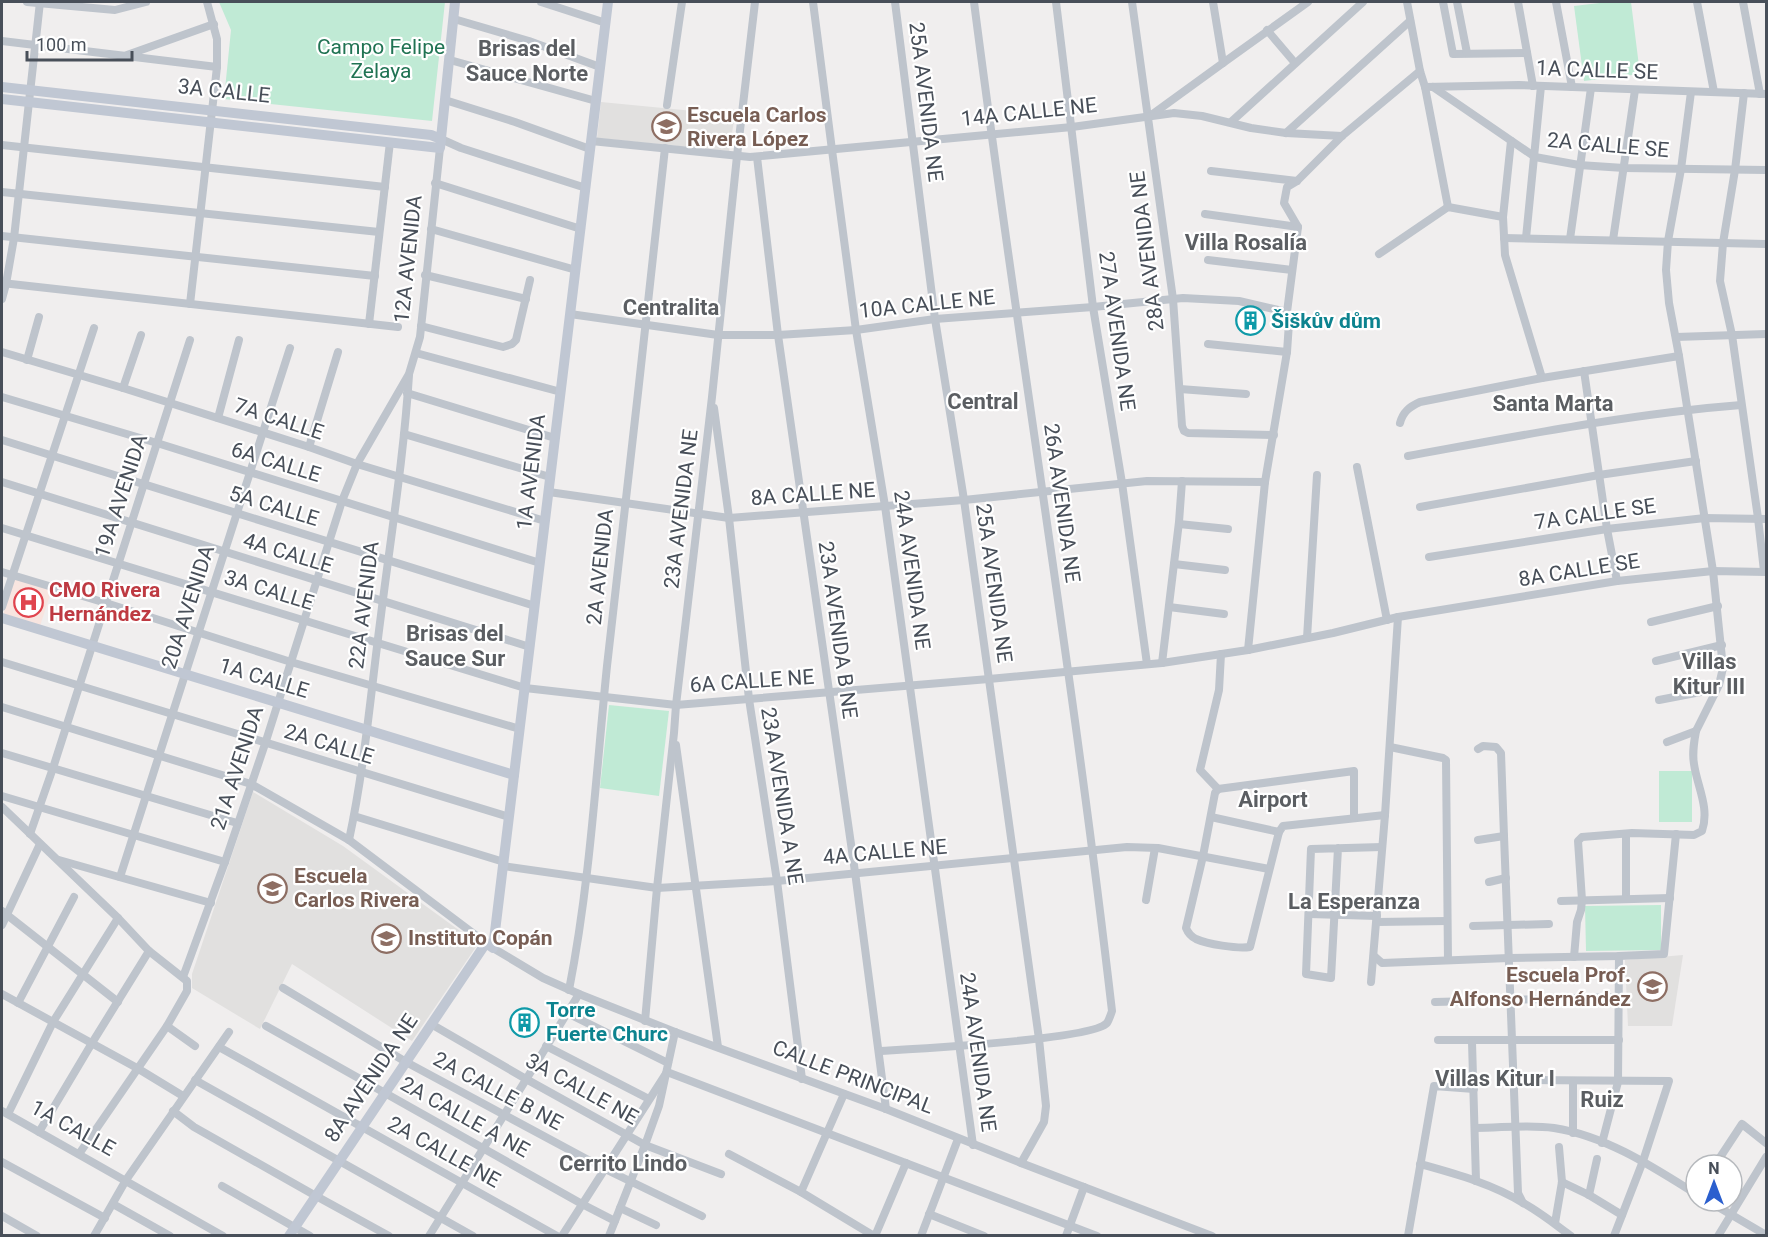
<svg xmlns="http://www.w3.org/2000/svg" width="1768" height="1237" font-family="Roboto,sans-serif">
  <rect width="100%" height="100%" fill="#f0eeee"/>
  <!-- education -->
  <g fill="#e1e0df">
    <path d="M601,102L735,115L729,151L597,138Z"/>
    <path d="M253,792L343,846L478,944L412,1041L292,964L260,1029L192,988V974Z"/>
    <path d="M1683,955L1672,1026H1628L1625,960Z"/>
  </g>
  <!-- medical -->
  <path fill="#f8e5e0" d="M15,578L52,589L40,626L3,615Z"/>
  <!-- green -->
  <g fill="#c0ead5">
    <path d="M219,2H445L432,121L224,99L231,30Z"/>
    <path d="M1608,2H1631L1640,74L1584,81L1574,6Z"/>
    <path d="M609,705L669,711L659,796L600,788Z"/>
    <rect x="1659" y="771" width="33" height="51"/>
    <path d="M1661,905V950L1586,951L1585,906Z"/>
  </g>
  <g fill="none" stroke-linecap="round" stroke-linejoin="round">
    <!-- street -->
    <g stroke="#bec4cc" stroke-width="8">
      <path d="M27,2L115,10L146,2"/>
      <path d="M541,2L606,23"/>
      <path d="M813,2L832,150L856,330L885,506L973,1145"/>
      <path d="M895,2L935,319L964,500L1039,1039L1046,1106L1044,1122L1021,1163"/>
      <path d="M1056,2L1093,307L1122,483L1147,664"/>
      <path d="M1132,2L1173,299L1182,426L1184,431L1188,433L1274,435"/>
      <path d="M1407,2L1420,71L1425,87L1448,207"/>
      <path d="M1443,2L1453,54L1527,53"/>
      <path d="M1457,2L1467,53"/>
      <path d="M1518,2L1533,86"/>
      <path d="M1556,2L1572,87"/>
      <path d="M1697,2L1714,92"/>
      <path d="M1743,2L1760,94"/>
      <path d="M454,19L529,41L600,67"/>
      <path d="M1267,30L1295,63"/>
      <path d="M2,41L217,67"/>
      <path d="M127,55L214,24"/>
      <path d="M450,60L596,101"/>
      <path d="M1223,63L1308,2"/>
      <path d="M1425,87L1519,85L1766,94"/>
      <path d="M1433,87L1535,157L1579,165L1624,168L1766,170"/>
      <path d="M1744,93L1735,170L1723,243L1720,281L1732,335L1758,518L1764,571"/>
      <path d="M445,100L515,122L590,149"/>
      <path d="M667,105L682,2"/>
      <path d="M1150,116L1223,63L1213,2"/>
      <path d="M1231,122L1363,2"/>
      <path d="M1286,133L1410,21"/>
      <path d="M441,139L461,148L586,188"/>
      <path d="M591,141L750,157L1072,127L1174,113L1202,116L1251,128L1286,133L1342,136"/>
      <path d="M1511,141L1503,217L1505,255L1542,378"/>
      <path d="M2,145L385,187"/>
      <path d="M757,157L778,335L855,872L886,1109"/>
      <path d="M1211,171L1297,181"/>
      <path d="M435,183L581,229"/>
      <path d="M2,192L379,232"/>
      <path d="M1205,214L1298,227"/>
      <path d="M431,229L576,270"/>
      <path d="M2,236L375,276"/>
      <path d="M1504,238L1766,244"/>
      <path d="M1526,238L1541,86"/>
      <path d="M1570,239L1591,88"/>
      <path d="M1613,240L1635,90"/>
      <path d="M1379,254L1448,207L1503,217"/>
      <path d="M1208,260L1292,270"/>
      <path d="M425,275L526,299"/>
      <path d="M2,283L398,327"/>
      <path d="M2,299L6,284L14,238L40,2"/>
      <path d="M190,304L217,67V39L207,2"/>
      <path d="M570,314L718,335H778L856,330L935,319L1093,307L1183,298L1239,301L1287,312"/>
      <path d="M369,324L390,142"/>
      <path d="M421,326L503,347L512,344L516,340L530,280"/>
      <path d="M1676,337L1766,334"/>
      <path d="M1208,344L1287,352"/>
      <path d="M2,352L123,388L309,447L357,464L545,521"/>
      <path d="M416,353L561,392"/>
      <path d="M27,360L39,317"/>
      <path d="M1584,371L1607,529L1617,581"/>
      <path d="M123,388L141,335"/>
      <path d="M1180,389L1246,394"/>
      <path d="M407,393L555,438"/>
      <path d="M2,397L157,443L540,563"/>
      <path d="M714,408L729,518L749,699L777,881L802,1079"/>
      <path d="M218,418L239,340"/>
      <path d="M1400,423C1403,412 1409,407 1420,402L1542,378L1679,356"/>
      <path d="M404,434L550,477"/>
      <path d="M2,440L535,606"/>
      <path d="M309,447L338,352"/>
      <path d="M1408,456C1518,436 1629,414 1741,405"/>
      <path d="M1357,467L1387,620"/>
      <path d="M2,482L530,647"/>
      <path d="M549,492L729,518L964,500L1147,481L1265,482"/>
      <path d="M1420,507L1599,475L1696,461"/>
      <path d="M1179,524L1228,529"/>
      <path d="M2,528L525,688L676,705L989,679L1162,663L1248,650L1333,633L1398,617L1617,581L1713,571L1766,572"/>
      <path d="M1429,557L1607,529L1705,518L1766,519"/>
      <path d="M1174,564L1225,570"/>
      <path d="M2,572L106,603L291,662L520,729"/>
      <path d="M2,607L94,328"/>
      <path d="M1169,607L1224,614"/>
      <path d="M1651,622L1718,606"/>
      <path d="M1307,638L1317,475"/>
      <path d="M1248,650L1265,482L1287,352L1289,323L1287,312L1298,227L1284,203L1287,187L1297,181L1342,136L1420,71"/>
      <path d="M1656,661L1722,645"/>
      <path d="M2,662L509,817"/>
      <path d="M1162,663L1179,522L1182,481"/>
      <path d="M1659,700L1716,689"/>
      <path d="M2,707L251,784L349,840L486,943"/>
      <path d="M1667,742L1696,731L1719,685L1723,668L1713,571L1679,356L1669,303L1666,270L1668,241L1681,169L1691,92"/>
      <path d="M676,745L718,1047"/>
      <path d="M1390,747L1443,758L1446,760L1448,960"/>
      <path d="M1478,749L1483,746L1496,747L1501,753L1504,836"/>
      <path d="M2,753L237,823"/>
      <path d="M1218,789L1215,793L1203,856L1186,928C1188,933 1190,936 1196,939C1207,944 1237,949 1250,947L1279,832L1283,826L1385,815"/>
      <path d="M1218,789L1354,771V818"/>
      <path d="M1218,789L1200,770L1219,690L1221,654"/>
      <path d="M2,796L225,862"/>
      <path d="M2,807L118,918L149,951L187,981V991L167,1026L79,1154"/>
      <path d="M354,816L504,862"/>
      <path d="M1211,817L1279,832"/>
      <path d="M30,834L53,768L190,340"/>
      <path d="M349,840C365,765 371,690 381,615C391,535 404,455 409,375"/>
      <path d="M1478,840L1504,836L1518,1193L1523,1203"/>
      <path d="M1338,848L1331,978L1306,974L1311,849L1382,847"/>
      <path d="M59,860L211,903"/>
      <path d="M503,866L657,888L777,881L1127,847L1158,848L1269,869"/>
      <path d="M120,877L290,348"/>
      <path d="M1489,882L1506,878"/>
      <path d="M1626,899V834"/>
      <path d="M1146,900L1155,848"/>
      <path d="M1561,901L1670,898"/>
      <path d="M2,911L118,1002"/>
      <path d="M1309,914L1377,916"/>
      <path d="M1377,922L1447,921"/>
      <path d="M2,925L40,844"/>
      <path d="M1473,926L1549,924"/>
      <path d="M493,948L543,978L579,994L675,1032L886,1109L1021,1163L1212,1236"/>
      <path d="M1374,956L1382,963L1509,958L1619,956L1664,954L1676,834"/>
      <path d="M1574,957L1577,922L1581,910L1582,900L1578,841L1582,837L1632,833L1694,835L1702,831C1710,808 1697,786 1694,764C1692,753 1694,742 1696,731"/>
      <path d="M183,977L225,862L265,744L342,501L357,464L409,374L420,337L440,148"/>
      <path d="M1371,982L1385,815L1398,617"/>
      <path d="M283,988L406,1062L605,1169L702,1216"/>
      <path d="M569,990C590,883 596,774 607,666C626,493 647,321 665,148"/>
      <path d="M2,994L137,1068L183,1096"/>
      <path d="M1435,1002L1619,997"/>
      <path d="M18,1003L74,897"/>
      <path d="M567,1013L668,1063"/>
      <path d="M645,1021L657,888L674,733L676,705L712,397L737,156L755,2"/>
      <path d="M431,1024L526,1079L645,1145L721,1174"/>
      <path d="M167,1026L195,1046"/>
      <path d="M266,1026L582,1204L615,1221"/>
      <path d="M1438,1040H1619"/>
      <path d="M1472,1042L1476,1181"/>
      <path d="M546,1046L649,1099"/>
      <path d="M219,1047L557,1236"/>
      <path d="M879,1051C912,1049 1092,1040 1107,1023C1109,1020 1111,1014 1112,1011C1073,673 1017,338 974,2"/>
      <path d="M195,1080L473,1236"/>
      <path d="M1513,1080L1669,1081L1643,1161L1614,1236"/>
      <path d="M1573,1081V1133"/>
      <path d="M2,1111L223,1236"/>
      <path d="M173,1111L194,1127L316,1196L389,1236"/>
      <path d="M8,1114L53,1022L118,918"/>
      <path d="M1475,1128C1501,1128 1529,1124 1554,1128C1606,1136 1653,1167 1696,1194"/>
      <path d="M39,1132L92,1043L149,951"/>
      <path d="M1602,1143L1618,1082L1619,956"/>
      <path d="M729,1154L801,1192L874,1236"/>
      <path d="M2,1162L105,1218"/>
      <path d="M1420,1164C1456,1174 1493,1184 1525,1204C1541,1213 1556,1225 1571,1236"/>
      <path d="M1715,1165L1742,1124L1766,1143"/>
      <path d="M1562,1182L1589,1195L1622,1215"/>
      <path d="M222,1186L310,1236"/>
      <path d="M801,1192L844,1094"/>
      <path d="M1589,1195L1597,1159"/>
      <path d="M1708,1201L1766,1235"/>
      <path d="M113,1204L170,1236"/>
      <path d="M620,1208L656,1225"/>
      <path d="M929,1214L984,1236"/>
      <path d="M2,1216L37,1236"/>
      <path d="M1555,1223L1562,1182L1559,1147"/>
      <path d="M94,1236L126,1180L229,1032"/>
      <path d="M429,1236L579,994"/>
      <path d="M562,1236L667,1072L1097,1236"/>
      <path d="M609,1236L645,1145L659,1106L675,1032"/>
      <path d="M875,1236L906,1163"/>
      <path d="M921,1236L958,1139"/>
      <path d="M1066,1236L1084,1187"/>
      <path d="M1408,1236L1434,1086L1474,1089"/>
      <path d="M1718,1236L1766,1157"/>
    </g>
    <!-- secondary -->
    <g stroke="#c0c7d3" stroke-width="10">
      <path d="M2,87L431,135L441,139"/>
      <path d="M2,99L440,148L455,2"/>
      <path d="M2,618L514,775"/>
      <path d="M289,1236L486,943L493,948L608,2"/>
    </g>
  </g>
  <!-- icons -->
  <defs>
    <symbol id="school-ring" viewBox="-11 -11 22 22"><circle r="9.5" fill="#fff" stroke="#8d6e63" stroke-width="1.5"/><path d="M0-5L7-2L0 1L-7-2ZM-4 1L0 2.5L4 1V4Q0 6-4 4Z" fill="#8d6e63"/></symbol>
    <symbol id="building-ring" viewBox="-11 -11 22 22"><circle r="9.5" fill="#fff" stroke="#0f9aa8" stroke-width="1.5"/><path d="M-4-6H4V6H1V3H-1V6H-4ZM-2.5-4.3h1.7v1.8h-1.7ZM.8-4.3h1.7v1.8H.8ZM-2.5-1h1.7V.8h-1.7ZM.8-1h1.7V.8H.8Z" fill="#0f9aa8"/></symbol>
    <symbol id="hospital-ring" viewBox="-11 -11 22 22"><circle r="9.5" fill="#fff" stroke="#e0444e" stroke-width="1.5"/><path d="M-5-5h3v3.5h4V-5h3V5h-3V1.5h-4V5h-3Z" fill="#e0444e"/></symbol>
  </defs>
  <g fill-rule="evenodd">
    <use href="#school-ring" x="650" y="110" width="33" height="33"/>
    <use href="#building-ring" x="1234" y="304" width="33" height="33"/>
    <use href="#hospital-ring" x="12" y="586" width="33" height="33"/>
    <use href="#school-ring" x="256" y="872" width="33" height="33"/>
    <use href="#school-ring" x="370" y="922" width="33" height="33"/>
    <use href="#school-ring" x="1636" y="970" width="33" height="33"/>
    <use href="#building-ring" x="508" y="1006" width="33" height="33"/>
  </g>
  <g text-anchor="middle" stroke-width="4.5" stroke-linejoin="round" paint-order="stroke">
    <!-- park labels -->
    <g font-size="21" fill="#207353" stroke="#fff">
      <text x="381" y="54">Campo Felipe<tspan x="381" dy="24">Zelaya</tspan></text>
    </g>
    <!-- street labels -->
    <g font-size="21" fill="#484f59" stroke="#fff">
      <text transform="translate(1597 70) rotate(2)" y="7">1A CALLE SE</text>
      <text transform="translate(224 91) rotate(6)" y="7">3A CALLE</text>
      <text transform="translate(926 102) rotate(83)" y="7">25A AVENIDA NE</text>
      <text transform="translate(1029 112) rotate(-6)" y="7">14A CALLE NE</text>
      <text transform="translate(1608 145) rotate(5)" y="7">2A CALLE SE</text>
      <text transform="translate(1147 251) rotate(-97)" y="7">28A AVENIDA NE</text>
      <text transform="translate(408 259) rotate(-84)" y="7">12A AVENIDA</text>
      <text transform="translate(927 304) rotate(-6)" y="7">10A CALLE NE</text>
      <text transform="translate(1117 331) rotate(82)" y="7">27A AVENIDA NE</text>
      <text transform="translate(279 419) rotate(18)" y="7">7A CALLE</text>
      <text transform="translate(276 462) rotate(17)" y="7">6A CALLE</text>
      <text transform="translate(531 472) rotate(-83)" y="7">1A AVENIDA</text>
      <text transform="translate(813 494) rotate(-4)" y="7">8A CALLE NE</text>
      <text transform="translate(121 496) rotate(-72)" y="7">19A AVENIDA</text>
      <text transform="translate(1062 503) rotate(82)" y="7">26A AVENIDA NE</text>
      <text transform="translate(274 506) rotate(17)" y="7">5A CALLE</text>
      <text transform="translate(681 509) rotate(-83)" y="7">23A AVENIDA NE</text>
      <text transform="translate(1595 514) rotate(-8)" y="7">7A CALLE SE</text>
      <text transform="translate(288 553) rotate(17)" y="7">4A CALLE</text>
      <text transform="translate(600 567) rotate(-84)" y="7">2A AVENIDA</text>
      <text transform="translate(912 570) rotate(82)" y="7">24A AVENIDA NE</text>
      <text transform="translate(1579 570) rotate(-9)" y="7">8A CALLE SE</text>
      <text transform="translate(994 583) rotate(82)" y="7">25A AVENIDA NE</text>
      <text transform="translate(269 590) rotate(17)" y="7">3A CALLE</text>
      <text transform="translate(364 605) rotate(-83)" y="7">22A AVENIDA</text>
      <text transform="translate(188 607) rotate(-72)" y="7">20A AVENIDA</text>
      <text transform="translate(838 630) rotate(82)" y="7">23A AVENIDA B NE</text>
      <text transform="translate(264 678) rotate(17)" y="7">1A CALLE</text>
      <text transform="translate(752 681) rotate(-4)" y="7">6A CALLE NE</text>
      <text transform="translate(329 744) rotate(17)" y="7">2A CALLE</text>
      <text transform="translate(237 768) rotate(-72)" y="7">21A AVENIDA</text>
      <text transform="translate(782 796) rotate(81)" y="7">23A AVENIDA A NE</text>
      <text transform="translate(885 852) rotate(-5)" y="7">4A CALLE NE</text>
      <text transform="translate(978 1052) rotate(82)" y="7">24A AVENIDA NE</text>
      <text transform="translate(853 1077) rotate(21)" y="7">CALLE PRINCIPAL</text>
      <text transform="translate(371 1078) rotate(-56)" y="7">8A AVENIDA NE</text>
      <text transform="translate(582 1089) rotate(29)" y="7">3A CALLE NE</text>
      <text transform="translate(498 1091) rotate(28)" y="7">2A CALLE B NE</text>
      <text transform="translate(465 1117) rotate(29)" y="7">2A CALLE A NE</text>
      <text transform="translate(73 1128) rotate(29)" y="7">1A CALLE</text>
      <text transform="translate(444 1152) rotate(29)" y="7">2A CALLE NE</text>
    </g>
    <!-- education labels -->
    <g font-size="21" font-weight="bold" fill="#785e54" stroke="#fff" text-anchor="start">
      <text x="687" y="122">Escuela Carlos<tspan x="687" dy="24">Rivera López</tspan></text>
      <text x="294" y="883">Escuela<tspan x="294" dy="24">Carlos Rivera</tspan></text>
      <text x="408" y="945">Instituto Copán</text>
      <text x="1631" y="982" text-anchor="end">Escuela Prof.<tspan x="1631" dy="24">Alfonso Hernández</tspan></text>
    </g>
    <!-- culture labels -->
    <g font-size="21" font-weight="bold" fill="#0d838f" stroke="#fff" text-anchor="start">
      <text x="1271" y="328">Šiškův dům</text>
      <text x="546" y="1017">Torre<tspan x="546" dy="24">Fuerte Churc</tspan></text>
    </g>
    <!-- health labels -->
    <g font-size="21" font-weight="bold" fill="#be3a42" stroke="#fff" text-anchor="start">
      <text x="49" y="597">CMO Rivera<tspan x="49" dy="24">Hernández</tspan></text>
    </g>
    <!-- neighbourhood labels -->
    <g font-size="22" font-weight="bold" fill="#5b5e62" stroke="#fff">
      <text x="527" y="56">Brisas del<tspan x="527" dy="25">Sauce Norte</tspan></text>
      <text x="1246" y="250">Villa Rosalía</text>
      <text x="671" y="315">Centralita</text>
      <text x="983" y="409">Central</text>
      <text x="1553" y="411">Santa Marta</text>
      <text x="455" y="641">Brisas del<tspan x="455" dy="25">Sauce Sur</tspan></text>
      <text x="1709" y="669">Villas<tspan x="1709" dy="25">Kitur III</tspan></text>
      <text x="1273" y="807">Airport</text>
      <text x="1354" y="909">La Esperanza</text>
      <text x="1495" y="1086">Villas Kitur I</text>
      <text x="1602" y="1107">Ruiz</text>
      <text x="623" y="1171">Cerrito Lindo</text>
    </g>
  </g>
  <!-- border -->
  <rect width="1768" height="1237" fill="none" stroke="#484f59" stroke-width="6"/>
  <!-- north arrow -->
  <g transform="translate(1714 1183)"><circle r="28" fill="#ffffff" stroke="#b6b9bd" stroke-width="1.5"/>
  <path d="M0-4.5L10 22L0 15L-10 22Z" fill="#2b5fce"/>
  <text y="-9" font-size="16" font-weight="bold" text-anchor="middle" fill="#484f59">N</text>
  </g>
  <!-- scale -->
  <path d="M27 51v9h105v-9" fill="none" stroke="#484f59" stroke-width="3"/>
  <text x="36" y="51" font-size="18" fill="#484f59" stroke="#ffffff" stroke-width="4.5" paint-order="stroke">100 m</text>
</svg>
